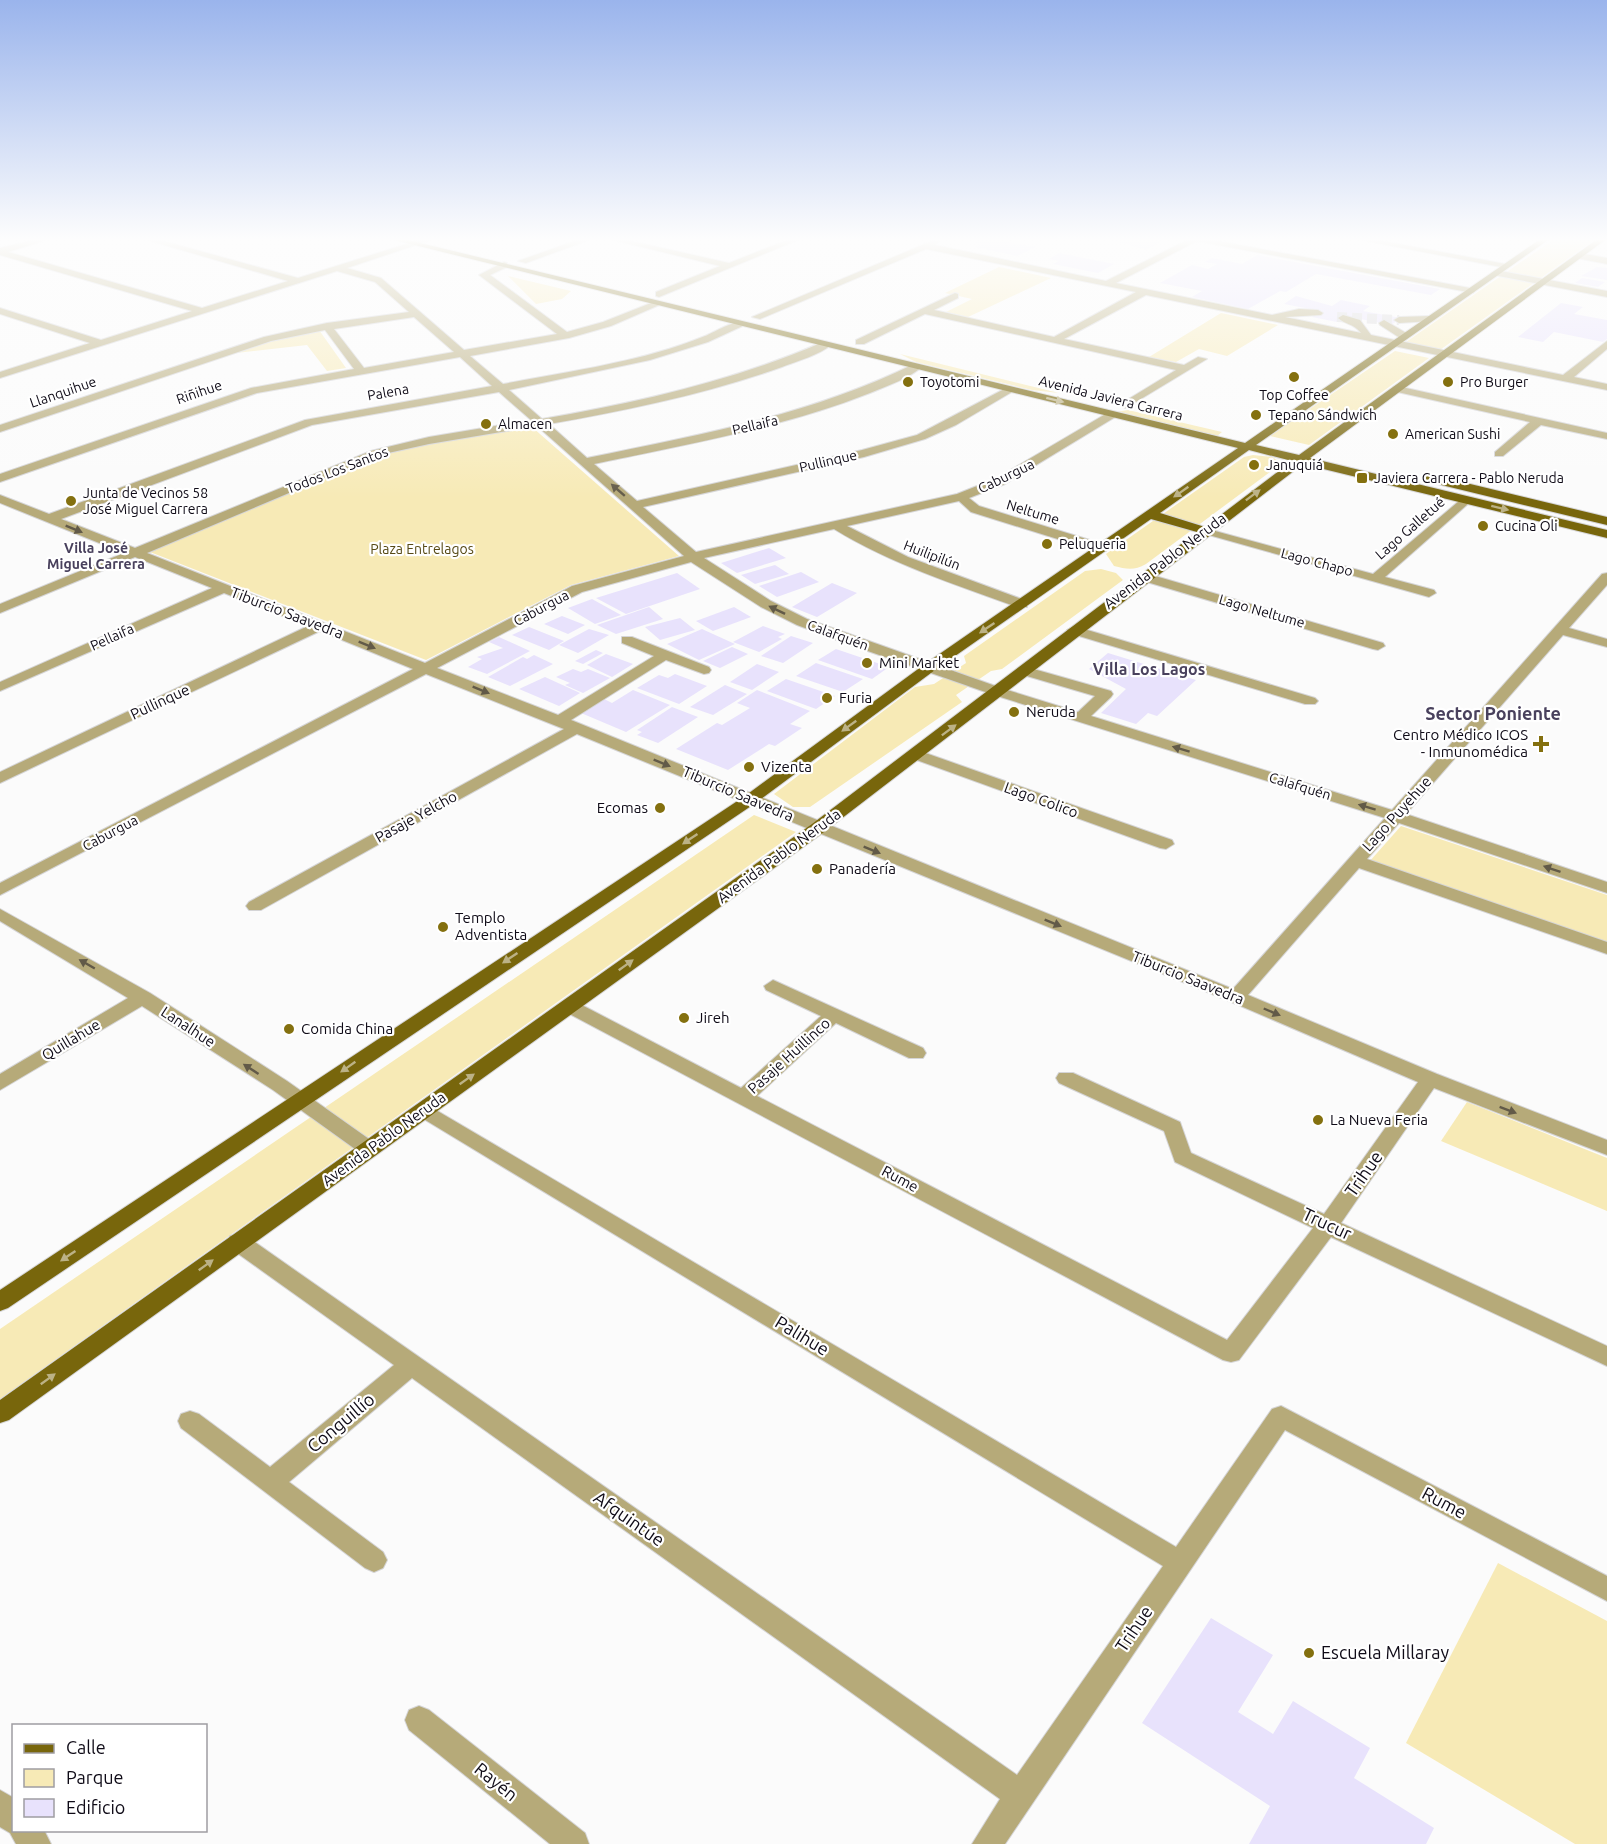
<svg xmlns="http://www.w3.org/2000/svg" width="1607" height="1844" font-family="Ubuntu,sans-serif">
  <rect width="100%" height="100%" fill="#fbfbfb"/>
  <!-- green -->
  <g fill="#f7eab6">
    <path d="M1553,240H1594L1440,350L1406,342L1498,278L1509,274L1508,271Z"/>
    <path d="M999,267L1051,278L968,317L946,312L972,299L945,293Z"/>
    <path d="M508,276L571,291L562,299L536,304Z"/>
    <path d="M1221,313L1278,325L1227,356L1199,349L1176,362L1149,357Z"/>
    <path d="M319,330L346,368L327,371L307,345L236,353L290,334Z"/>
    <path d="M1395,351L1429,358L1309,445L1270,436Z"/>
    <path d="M900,354L1059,393L1032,390L916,362Z"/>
    <path d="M1128,410L1222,432L1217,436L1116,412Z"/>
    <path d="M532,427L679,556L571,585L426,660L150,552L376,457L409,447Z"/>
    <path d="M1253,455L1272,457L1282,463L1146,564C1134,571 1126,569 1114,566L1106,554L1244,457Z"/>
    <path d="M1101,569L1116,573L1123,580L1002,669L991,671L956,695L962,702L810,807H793L774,794L915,687L934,684L966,663L964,656L1085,571Z"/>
    <path d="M754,815L796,832L0,1399V1329Z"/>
    <path d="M1401,826L1607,895V944L1369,862Z"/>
    <path d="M1467,1102L1607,1158V1211L1441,1141Z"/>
    <path d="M1498,1563L1607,1621V1844H1575L1406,1743Z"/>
  </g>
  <!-- building -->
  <g fill="#e8e2fc">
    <path d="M979,240H995L1036,247L1017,256L975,247L982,244L974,242Z"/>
    <path d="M1112,240H1164L1146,250Z"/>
    <path d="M1059,253L1114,264L1098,273L1053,264L1059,261L1049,259Z"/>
    <path d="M1257,255L1440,289L1431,295L1316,274L1286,292L1280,291L1248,309L1192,297L1202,291L1160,283L1192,265L1208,269L1217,264L1205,262L1212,258L1242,264Z"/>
    <path d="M1597,267L1607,268V280L1581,276Z"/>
    <path d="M1582,278L1605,282L1598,287L1575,283Z"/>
    <path d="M1296,296L1332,306L1341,300L1370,306L1363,311L1401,318L1391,325L1345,316L1337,322L1312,317L1321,311L1284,304Z"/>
    <path d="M1561,303L1583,307L1574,314L1607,320V339L1603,342L1554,332L1543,342L1518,337Z"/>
    <path d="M769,548L786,558L737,573L721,563Z"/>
    <path d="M775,565L789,574L755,584L741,575Z"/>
    <path d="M801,572L819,582L777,597L759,586Z"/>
    <path d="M677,573L700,589L626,614L596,598Z"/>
    <path d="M832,583L857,593L817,617L792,607Z"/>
    <path d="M592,599L621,615L595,624L568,608Z"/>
    <path d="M649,607L663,619L616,634L597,625Z"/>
    <path d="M734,607L751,617L713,631L696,621Z"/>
    <path d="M562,616L585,625L568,634L544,624Z"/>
    <path d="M680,618L695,630L660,640L645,627Z"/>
    <path d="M763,626L785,634L778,637L782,639L759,652L733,642Z"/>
    <path d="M529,627L564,641L549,650L512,635Z"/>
    <path d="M589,629L609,635L578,653L559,645Z"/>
    <path d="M702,629L735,644L699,660L667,644Z"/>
    <path d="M791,636L813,643L783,663L761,656Z"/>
    <path d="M499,637L530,651L487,674L468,667L482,659L477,657L503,648L489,642Z"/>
    <path d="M732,647L748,654L720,668L703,661Z"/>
    <path d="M836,649L889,667L872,679L818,660Z"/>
    <path d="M596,650L603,653L583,664L575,661Z"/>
    <path d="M1108,653L1196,680L1157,716L1148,713L1136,724L1101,713L1126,689L1089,669Z"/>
    <path d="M606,654L633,664L612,677L587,665Z"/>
    <path d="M534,655L553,664L510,686L488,677L523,657L527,659Z"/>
    <path d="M816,663L863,679L843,692L796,676Z"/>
    <path d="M757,664L779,672L752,690L730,682Z"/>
    <path d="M573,669L581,672L588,669L610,678L583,693L565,685L570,683L556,677Z"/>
    <path d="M675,674L707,686L679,704L637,688L659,675L668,678Z"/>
    <path d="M545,677L580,693L559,706L519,689Z"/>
    <path d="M786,679L835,696L816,709L767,691Z"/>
    <path d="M725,685L747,694L713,715L690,707Z"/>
    <path d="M633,690L670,705L626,732L581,713L604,699L612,703Z"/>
    <path d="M757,690L810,711L790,724L802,728L775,746L769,744L728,770L676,749L717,723L722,725L750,708L737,703Z"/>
    <path d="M672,707L698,717L658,743L637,735L642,732L637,730Z"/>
    <path d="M1211,1618L1273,1655L1238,1712L1273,1734L1293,1701L1370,1748L1354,1778L1434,1828L1426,1844H1249L1270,1806L1142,1723Z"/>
  </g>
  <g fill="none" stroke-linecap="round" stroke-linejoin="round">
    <!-- minor-tunnel -->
    <path stroke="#d8d7d9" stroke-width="10" stroke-dasharray="10 5" stroke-linecap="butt" d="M1337,317L1399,320"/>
    <defs>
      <g id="minor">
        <path d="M33,240H46L8,252L202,308L288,281L147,240H160L298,278L419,240H431L347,268L381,278L464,350L557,334L479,275L504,262L507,263V267L490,275L567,332L603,322L656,301L664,303L611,326L569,338L470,356L503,384C570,371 642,362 705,336C715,332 738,317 747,324L708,342L650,360L509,390L542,419C639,402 733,381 823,342L832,344C820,355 797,361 782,367C706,394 628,410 549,424L587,458C700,435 810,415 914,364L923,366C910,378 887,386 870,393C781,428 687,444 594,464L637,501L862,450L917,435L1008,387L1017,389L956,425L925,439L864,457L643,507L696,552L957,494L997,478L1109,412H1117V416L1005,484L969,498L979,506L1106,545V551H1096L971,512L959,501L847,526L908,557L1027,601V607H1017C954,584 891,564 834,529L704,558L771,601L807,619L1004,689L1078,712L1095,696L1020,674L1018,671L1020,668H1030L1111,691L1113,694L1111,697L1091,716L1392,810L1602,574L1607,573V585L1569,628L1607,639V647L1563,635L1406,814L1607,882V893L1399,823L1367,859L1607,942V954L1359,868L1248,995L1437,1074L1607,1140V1155L1434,1088L1341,1223L1607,1346V1366L1331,1237L1239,1360L1231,1362L1223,1360L562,1010L559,1006L562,1002H576L741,1088L821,1016L766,990L764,986L773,980L923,1048L926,1053L923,1058H909L836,1023L757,1096L1227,1340L1313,1228L1175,1162L1164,1131L1059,1083L1056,1078L1059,1073H1073L1180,1122L1191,1153L1324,1214L1418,1082L1229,1001L577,734L261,910H249L246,906L249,902L564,729L426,674L0,895V883L413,669L320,631L0,783V772L308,626L224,593L0,691V682L212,588L135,557L0,613V604L124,553L0,503V495L49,514L305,420L492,386L460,357L257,393L0,482V474L251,388L354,369L325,330L271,341L0,432V425L264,337L327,323L409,312L375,282L337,271L0,378V372L90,343L0,314V308L101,340L192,311L0,255V248ZM414,317L454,352L364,368L334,329ZM499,392L531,420L429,437L371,451L135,548L61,519L312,425ZM537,426L684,556L572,586L425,663L147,553L379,455L429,444ZM691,562L761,607L797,625L842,642L994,695L1385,818L1233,989L571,720L666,660L704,674L709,673L711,670L709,667L632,637H622V643L654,656L558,715L437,668L582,592Z"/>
        <path d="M577,240H589L526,263L518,261Z"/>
        <path d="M613,240H627L729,263L787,240H798L659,297L656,296V292L720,266Z"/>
        <path d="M934,240L939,242L935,245L1106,281L1187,240H1213L1470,288L1475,291L1473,293L1197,241L1116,283L1272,315L1299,309L1318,310L1323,313L1321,315L1285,317L1361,333C1353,323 1346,325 1338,318L1343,315L1360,320L1371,335L1563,375L1607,341V349L1574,377L1607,384V390L1146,295L1064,339L1184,365L1198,357L1207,359L1126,408L1122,407V403L1176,370L925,314L864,344H856V340L955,293L958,294V298L934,310L1054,337L1136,292L926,249L760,319L752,317Z"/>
        <path d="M1361,240H1378L1511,265L1506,268Z"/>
        <path d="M1579,253L1607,258V264L1576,258L1574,256Z"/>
        <path d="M1496,270L1607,291V297L1493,275L1491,273Z"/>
        <path d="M1429,316L1432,317V321L1399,323L1394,320L1399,317Z"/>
        <path d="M1384,320L1408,334V338H1400L1380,325L1379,323Z"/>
        <path d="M1397,386L1607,433V439L1541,425L1503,456H1495V452L1530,422L1393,391V387Z"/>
        <path d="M1465,496L1471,500L1469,503L1385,577L1434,590L1436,593L1429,597L1198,532L1204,528L1373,574Z"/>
        <path d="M1145,573L1383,643L1385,646L1378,650L1373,649L1140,580V574Z"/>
        <path d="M1074,626L1315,698L1318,701L1315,704H1305L1069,633L1067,630Z"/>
        <path d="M917,750L1172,840L1174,844L1166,849L1160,848L911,758L909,755Z"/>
        <path d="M0,909L150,993L287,1081L376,1144L380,1149L376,1154L369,1156L362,1154L273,1090L142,1006L0,1090V1074L128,998L0,921Z"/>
        <path d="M424,1103L1176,1547L1272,1409L1281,1406L1607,1576V1601L1285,1430L1005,1844H972L1000,1799L412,1378L289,1482L383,1552L387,1560L383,1568L374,1572L365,1568L181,1428L178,1421L181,1414L190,1411L199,1414L270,1467L394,1365L230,1248L227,1242L230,1236L238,1234L246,1236L1017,1775L1163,1566L417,1115L414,1110L417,1105Z"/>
        <path d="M419,1706L429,1710L585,1833L589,1844H550L409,1730L405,1720L409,1710Z"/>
        <path d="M0,1790L14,1798V1830H44L51,1844H16L10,1833L0,1827Z"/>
      </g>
      <g id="major">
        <path d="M394,240H408L1245,443L1539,240H1548L1256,445L1299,455L1596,240H1605L1310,458L1607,530V538L1303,464L824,832L9,1420L0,1423V1400L812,824L1197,532L1151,519L935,670L757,802L8,1308L0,1311V1290L745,796L925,664L1238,448ZM1249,450L1292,461L1205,527L1160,513Z"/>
        <path d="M1429,474L1607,517V525L1425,481L1423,478Z"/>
      </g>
    </defs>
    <!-- minor casing -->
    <use href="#minor" stroke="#d5d5d7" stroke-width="2"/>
    <!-- major casing -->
    <use href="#major" stroke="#d5d5d7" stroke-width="2"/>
    <!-- minor -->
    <use href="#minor" fill="#b6aa79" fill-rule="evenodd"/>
    <!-- major -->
    <use href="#major" fill="#78660c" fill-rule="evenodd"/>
  </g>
  <!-- one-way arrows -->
  <defs><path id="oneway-solid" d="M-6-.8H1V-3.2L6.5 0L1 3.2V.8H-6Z" transform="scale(1.5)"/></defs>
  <g fill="#bcb286">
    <use href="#oneway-solid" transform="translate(1055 400) rotate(14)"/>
    <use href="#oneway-solid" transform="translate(1181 492) rotate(145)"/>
    <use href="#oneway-solid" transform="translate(1253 495) rotate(-37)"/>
    <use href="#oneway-solid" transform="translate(1500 508) rotate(14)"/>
    <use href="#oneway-solid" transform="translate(987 628) rotate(146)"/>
    <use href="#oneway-solid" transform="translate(849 726) rotate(144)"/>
    <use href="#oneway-solid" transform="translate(949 730) rotate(-37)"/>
    <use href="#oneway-solid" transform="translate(690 839) rotate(146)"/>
    <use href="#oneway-solid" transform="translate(510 958) rotate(146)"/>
    <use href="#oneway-solid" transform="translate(626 965) rotate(-36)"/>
    <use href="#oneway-solid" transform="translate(348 1067) rotate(145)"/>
    <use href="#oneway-solid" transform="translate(467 1079) rotate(-35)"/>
    <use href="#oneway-solid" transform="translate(68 1256) rotate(146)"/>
    <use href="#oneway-solid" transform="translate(206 1265) rotate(-36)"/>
    <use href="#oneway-solid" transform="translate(48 1379) rotate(-36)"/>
  </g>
  <g fill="#625a48">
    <use href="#oneway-solid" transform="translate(618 490) rotate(-139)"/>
    <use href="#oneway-solid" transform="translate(74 529) rotate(22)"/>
    <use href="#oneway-solid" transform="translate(777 610) rotate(-154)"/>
    <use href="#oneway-solid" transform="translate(367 645) rotate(22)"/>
    <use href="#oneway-solid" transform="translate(481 690) rotate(22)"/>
    <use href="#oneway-solid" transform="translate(1181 749) rotate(-163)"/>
    <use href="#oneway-solid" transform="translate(662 763) rotate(22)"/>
    <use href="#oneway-solid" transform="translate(1367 807) rotate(-163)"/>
    <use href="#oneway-solid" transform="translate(872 850) rotate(22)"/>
    <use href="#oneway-solid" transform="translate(1552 869) rotate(-161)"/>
    <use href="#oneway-solid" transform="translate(1053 923) rotate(22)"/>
    <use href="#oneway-solid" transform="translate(87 964) rotate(-150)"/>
    <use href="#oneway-solid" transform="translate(1272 1012) rotate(23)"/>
    <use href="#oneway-solid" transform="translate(251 1069) rotate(-147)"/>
    <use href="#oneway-solid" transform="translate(1508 1110) rotate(21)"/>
  </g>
  <!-- sky -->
  <linearGradient id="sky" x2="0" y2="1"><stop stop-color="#9ab4ec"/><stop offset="0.48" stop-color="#fdfdfd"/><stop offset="1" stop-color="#fdfdfd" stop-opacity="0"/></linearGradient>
  <rect width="1607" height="498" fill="url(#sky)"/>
  <!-- markers -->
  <g fill="#84700f" stroke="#fff" stroke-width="2">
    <circle cx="1294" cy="377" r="6"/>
    <circle cx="908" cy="382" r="6"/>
    <circle cx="1448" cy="382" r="6"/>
    <circle cx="1256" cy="415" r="6"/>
    <circle cx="486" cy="424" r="6"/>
    <circle cx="1393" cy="434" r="6"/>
    <circle cx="1254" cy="465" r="6"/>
    <rect x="1356" y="472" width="12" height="12" rx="3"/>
    <circle cx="71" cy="501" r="6"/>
    <circle cx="1483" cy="526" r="6"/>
    <circle cx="1047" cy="544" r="6"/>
    <circle cx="867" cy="663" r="6"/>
    <circle cx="827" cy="698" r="6"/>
    <circle cx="1014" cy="712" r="6"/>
    <path d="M1538 735h6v6h6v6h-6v6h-6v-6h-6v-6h6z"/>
    <circle cx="749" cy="767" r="6"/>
    <circle cx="660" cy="808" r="6"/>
    <circle cx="817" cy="869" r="6"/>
    <circle cx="443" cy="927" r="6"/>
    <circle cx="684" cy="1018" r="6"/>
    <circle cx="289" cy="1029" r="6"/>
    <circle cx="1318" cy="1120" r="6"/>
    <circle cx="1309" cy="1653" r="6"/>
  </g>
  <g text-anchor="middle" stroke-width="4.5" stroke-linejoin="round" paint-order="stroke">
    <!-- far-poi labels -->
    <g font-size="14" fill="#0f0b17" stroke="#fff" text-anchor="start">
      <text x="920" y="387">Toyotomi</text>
      <text x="1460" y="387">Pro Burger</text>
      <text x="1294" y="400" text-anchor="middle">Top Coffee</text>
      <text x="1268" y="420">Tepano Sándwich</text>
      <text x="498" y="429">Almacen</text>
      <text x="1405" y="439">American Sushi</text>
      <text x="1266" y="470">Januquiá</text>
      <text x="1374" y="483">Javiera Carrera - Pablo Neruda</text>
      <text x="83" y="498">Junta de Vecinos 58<tspan x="83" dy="16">José Miguel Carrera</tspan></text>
      <text x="1495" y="531">Cucina Oli</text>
      <text x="1059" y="549">Peluqueria</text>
    </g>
    <!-- far-street labels -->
    <g font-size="14" fill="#0f0b17" stroke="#fff">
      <text transform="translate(63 392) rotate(-19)" y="5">Llanquihue</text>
      <text transform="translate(199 392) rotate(-19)" y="5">Riñihue</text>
      <text transform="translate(388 392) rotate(-10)" y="5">Palena</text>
      <text transform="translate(1111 398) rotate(14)" y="5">Avenida Javiera Carrera</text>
      <text transform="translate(755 425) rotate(-13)" y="5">Pellaifa</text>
      <text transform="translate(828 461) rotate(-13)" y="5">Pullinque</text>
      <text transform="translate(337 470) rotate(-21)" y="5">Todos Los Santos</text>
      <text transform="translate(1006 476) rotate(-26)" y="5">Caburgua</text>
      <text transform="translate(1033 512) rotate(17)" y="5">Neltume</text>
      <text transform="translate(1410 528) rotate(-41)" y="5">Lago Galletué</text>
      <text transform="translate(932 555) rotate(21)" y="5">Huilipilún</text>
      <text transform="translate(1317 562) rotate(15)" y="5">Lago Chapo</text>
      <text transform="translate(541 608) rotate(-28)" y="5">Caburgua</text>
      <text transform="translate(1262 611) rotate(16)" y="5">Lago Neltume</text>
      <text transform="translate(838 635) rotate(20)" y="5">Calafquén</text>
      <text transform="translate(112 637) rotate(-24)" y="5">Pellaifa</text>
      <text transform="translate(1300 786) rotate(17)" y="5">Calafquén</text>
      <text transform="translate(110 833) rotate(-28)" y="5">Caburgua</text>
    </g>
    <!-- far-neighbourhood labels -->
    <g font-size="14" font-weight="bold" fill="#49415d" stroke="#fff">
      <text x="96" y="553">Villa José<tspan x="96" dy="16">Miguel Carrera</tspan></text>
    </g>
    <!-- far-park labels -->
    <g font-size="14" fill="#574a16" stroke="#fff">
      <text x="422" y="554">Plaza Entrelagos</text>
    </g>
    <!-- street labels -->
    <g font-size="15" fill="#0f0b17" stroke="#fff">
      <text transform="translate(1165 561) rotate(-37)" y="5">Avenida Pablo Neruda</text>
      <text transform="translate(287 613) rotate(21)" y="5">Tiburcio Saavedra</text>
      <text transform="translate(160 702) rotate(-25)" y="5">Pullinque</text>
      <text transform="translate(738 794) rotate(23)" y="5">Tiburcio Saavedra</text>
      <text transform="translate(1041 800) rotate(20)" y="5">Lago Colico</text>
      <text transform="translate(1397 814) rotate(-48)" y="5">Lago Puyehue</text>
      <text transform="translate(416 817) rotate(-29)" y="5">Pasaje Yelcho</text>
      <text transform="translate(779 856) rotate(-36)" y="5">Avenida Pablo Neruda</text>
      <text transform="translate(1188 978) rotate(22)" y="5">Tiburcio Saavedra</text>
      <text transform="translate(188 1027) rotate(33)" y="5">Lanalhue</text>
      <text transform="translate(71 1040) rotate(-31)" y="5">Quillahue</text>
      <text transform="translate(789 1056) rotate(-42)" y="5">Pasaje Huillinco</text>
      <text transform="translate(384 1139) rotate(-36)" y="5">Avenida Pablo Neruda</text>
      <text transform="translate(900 1179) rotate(28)" y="5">Rume</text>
    </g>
    <!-- poi labels -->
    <g font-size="15" fill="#0f0b17" stroke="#fff" text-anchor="start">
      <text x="879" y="668">Mini Market</text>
      <text x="839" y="703">Furia</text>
      <text x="1026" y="717">Neruda</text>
      <text x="1528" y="740" text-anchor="end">Centro Médico ICOS<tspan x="1528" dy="17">- Inmunomédica</tspan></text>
      <text x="761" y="772">Vizenta</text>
      <text x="648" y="813" text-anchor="end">Ecomas</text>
      <text x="829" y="874">Panadería</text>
      <text x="455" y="923">Templo<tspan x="455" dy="17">Adventista</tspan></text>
      <text x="696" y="1023">Jireh</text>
      <text x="301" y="1034">Comida China</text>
      <text x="1330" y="1125">La Nueva Feria</text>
    </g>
    <!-- neighbourhood labels -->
    <g font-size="16" font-weight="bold" fill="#49415d" stroke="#fff">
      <text x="1149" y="675">Villa Los Lagos</text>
    </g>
    <!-- quarter labels -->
    <g font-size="18" font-weight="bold" fill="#49415d" stroke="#fff">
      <text x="1493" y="720">Sector Poniente</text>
    </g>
    <!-- near-street labels -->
    <g font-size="18" fill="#0f0b17" stroke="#fff">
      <text transform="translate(1364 1174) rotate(-55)" y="6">Trihue</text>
      <text transform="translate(1327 1224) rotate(25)" y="6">Trucur</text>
      <text transform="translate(802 1336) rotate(31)" y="6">Palihue</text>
      <text transform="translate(341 1423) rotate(-40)" y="6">Conguillío</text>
      <text transform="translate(1444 1503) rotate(28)" y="6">Rume</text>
      <text transform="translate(629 1519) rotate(35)" y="6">Afquintúe</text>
      <text transform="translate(1134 1629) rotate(-56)" y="6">Trihue</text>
      <text transform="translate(496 1782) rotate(39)" y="6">Rayén</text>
    </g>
    <!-- near-poi labels -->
    <g font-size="18" fill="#0f0b17" stroke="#fff" text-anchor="start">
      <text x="1321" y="1659">Escuela Millaray</text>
    </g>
  </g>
  <!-- legend -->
  <rect x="12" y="1724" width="195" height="108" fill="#ffffff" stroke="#9f9da2" stroke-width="1.5"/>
  <rect x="24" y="1744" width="30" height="9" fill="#78660c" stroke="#9f9da2" stroke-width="1.5"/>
  <text x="66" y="1754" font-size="18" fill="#0f0b17">Calle</text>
  <rect x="24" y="1769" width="30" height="18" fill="#f7eab6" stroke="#9f9da2" stroke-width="1.5"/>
  <text x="66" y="1784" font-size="18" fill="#0f0b17">Parque</text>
  <rect x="24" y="1799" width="30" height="18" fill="#e8e2fc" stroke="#9f9da2" stroke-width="1.5"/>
  <text x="66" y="1814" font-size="18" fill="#0f0b17">Edificio</text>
</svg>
